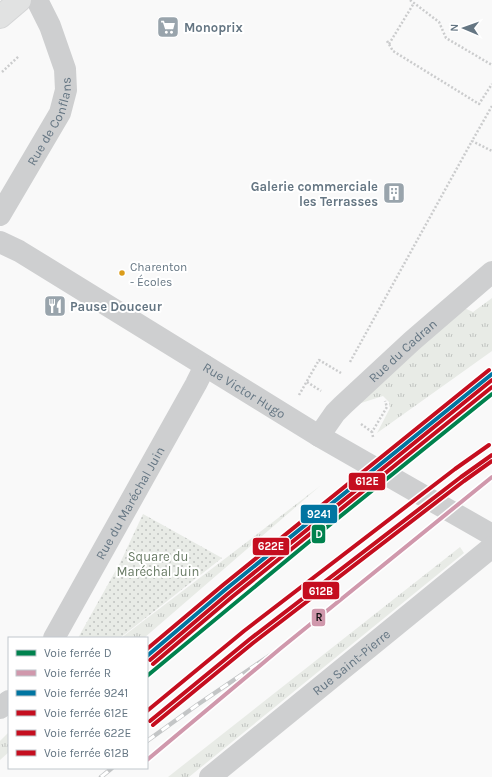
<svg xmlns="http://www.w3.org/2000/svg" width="492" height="777" viewBox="0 0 492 777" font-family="Karla,sans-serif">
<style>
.grass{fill:url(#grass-tufts)}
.park{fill:url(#park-dots)}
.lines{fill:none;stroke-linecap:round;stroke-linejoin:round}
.major-casing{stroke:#d5d6d7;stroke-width:24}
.path{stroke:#cbcccd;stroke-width:2.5;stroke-dasharray:2 2;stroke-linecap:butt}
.minor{stroke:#cecfd0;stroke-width:22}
.major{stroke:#e1e2e2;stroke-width:22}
.rail-casing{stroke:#c3c5c6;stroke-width:4.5}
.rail{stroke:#fff;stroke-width:3;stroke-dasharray:9;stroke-linecap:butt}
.rail-1-casing{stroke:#fff;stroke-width:7}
.rail-2-casing{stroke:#fff;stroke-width:7}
.rail-3-casing{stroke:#fff;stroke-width:7}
.rail-4-casing{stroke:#fff;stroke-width:7}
.rail-5-casing{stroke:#fff;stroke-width:7}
.rail-6-casing{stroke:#fff;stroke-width:7}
.rail-1{stroke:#00824e;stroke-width:4}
.rail-2{stroke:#d098ac;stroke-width:4}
.rail-3{stroke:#0075a1;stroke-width:4}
.rail-4{stroke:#c50e1f;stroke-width:4}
.rail-5{stroke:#c50e1f;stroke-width:4}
.rail-6{stroke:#c50e1f;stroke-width:4}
.bus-dot{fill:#da9c1a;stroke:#fff;stroke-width:1.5}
.labels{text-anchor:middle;stroke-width:4;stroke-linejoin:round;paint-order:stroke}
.bus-label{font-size:12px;fill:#657683;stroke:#fff;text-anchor:start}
.poi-label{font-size:13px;font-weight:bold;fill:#657683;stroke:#fff;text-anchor:start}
.street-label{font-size:13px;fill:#657683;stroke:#fff}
.park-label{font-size:13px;fill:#687a64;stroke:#fff}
.line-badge{stroke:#fff;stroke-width:1.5}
.badge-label{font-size:11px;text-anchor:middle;font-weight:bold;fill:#fff}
.pale-badge-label{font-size:11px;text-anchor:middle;font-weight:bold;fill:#111}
</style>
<defs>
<pattern id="grass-tufts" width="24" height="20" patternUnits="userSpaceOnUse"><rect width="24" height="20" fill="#e8ebe6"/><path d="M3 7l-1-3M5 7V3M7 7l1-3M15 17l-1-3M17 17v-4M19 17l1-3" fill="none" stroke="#c0c3c0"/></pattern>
<pattern id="park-dots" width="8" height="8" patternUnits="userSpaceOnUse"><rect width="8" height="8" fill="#e8ebe6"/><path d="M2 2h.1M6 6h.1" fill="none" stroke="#c0c3c0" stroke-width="1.8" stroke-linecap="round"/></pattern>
</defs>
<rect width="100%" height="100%" fill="#f9f9f9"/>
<g class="grass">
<polygon points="492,298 492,351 377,433 390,408 389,402 383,396 358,404 462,307 473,312"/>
<polygon points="320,486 144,638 121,638"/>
<polygon points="460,547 464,553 189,777 168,777"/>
<polygon points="9,732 9,752 0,760 0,741"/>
</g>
<polygon class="park" points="143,514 222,558 120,638 78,638 121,561"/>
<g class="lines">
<g class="major-casing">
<polyline id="major" points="0,17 20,0"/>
</g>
<g class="path">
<polyline points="410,0 439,22 446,38 492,65"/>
<polyline points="387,41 393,51 479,104 492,84"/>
<polyline points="389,44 414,3"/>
<polyline points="2,72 19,56"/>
<polyline points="492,106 472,141 492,151"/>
<polyline points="350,362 472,141"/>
<polyline points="307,382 321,391"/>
<polyline points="299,395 319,360 341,373"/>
<polyline points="361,424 372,432"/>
<polyline points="373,437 372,432 387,407 385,401"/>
</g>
<g class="minor">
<path id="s1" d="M0,215L60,113L66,90L65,69L50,26L37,0"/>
<path id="s2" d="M0,242L19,251L319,436L492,535"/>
<path id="s3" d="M319,436L335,413L343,405L412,341L492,272"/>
<path id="s4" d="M54,638L196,384L205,366"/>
<polyline points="0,708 9,701"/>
<path id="s5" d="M210,777L492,547"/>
</g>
<use href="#major" class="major"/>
<g class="rail-casing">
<g id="rail">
<polyline points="147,741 197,705 281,648"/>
<polyline points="101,777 112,768"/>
</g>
</g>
<use href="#rail" class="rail"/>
<g class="rail-1-casing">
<polyline id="rail-1" points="147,676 327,527 492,394"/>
</g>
<g class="rail-2-casing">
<polyline id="rail-2" points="147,760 281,648 492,477"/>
</g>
<g class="rail-3-casing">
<polyline id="rail-3" points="147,656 226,589 492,374"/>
</g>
<g class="rail-4-casing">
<g id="rail-4">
<polyline points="150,660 229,593 492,380"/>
<polyline points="150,721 250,639 461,477 492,455"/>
</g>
</g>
<g class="rail-5-casing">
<g id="rail-5">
<polyline points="147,649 223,585 489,370"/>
<polyline points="147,711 244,631 455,469 489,445"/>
</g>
</g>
<g class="rail-6-casing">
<g id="rail-6">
<polyline points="153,664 232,597 492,387"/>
<polyline points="153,725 253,643 464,481 492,461"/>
</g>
</g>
<use href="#rail-1" class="rail-1"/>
<use href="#rail-2" class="rail-2"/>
<use href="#rail-3" class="rail-3"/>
<use href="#rail-4" class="rail-4"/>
<use href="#rail-5" class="rail-5"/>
<use href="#rail-6" class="rail-6"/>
</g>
<defs>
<g id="supermarket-square" transform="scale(1.15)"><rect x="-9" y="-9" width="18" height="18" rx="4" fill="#99a4ac" stroke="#fff"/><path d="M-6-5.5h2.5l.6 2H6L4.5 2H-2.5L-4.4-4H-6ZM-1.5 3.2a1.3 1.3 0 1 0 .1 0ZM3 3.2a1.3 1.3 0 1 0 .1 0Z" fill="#fff"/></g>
<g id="building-square" transform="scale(1.15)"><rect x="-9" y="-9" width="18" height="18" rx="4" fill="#99a4ac" stroke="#fff"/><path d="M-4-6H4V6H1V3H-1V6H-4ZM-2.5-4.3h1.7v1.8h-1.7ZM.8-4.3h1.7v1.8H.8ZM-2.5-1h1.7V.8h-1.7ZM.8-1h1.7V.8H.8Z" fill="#fff"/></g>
<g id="restaurant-square" transform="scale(1.15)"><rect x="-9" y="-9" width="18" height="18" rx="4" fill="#99a4ac" stroke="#fff"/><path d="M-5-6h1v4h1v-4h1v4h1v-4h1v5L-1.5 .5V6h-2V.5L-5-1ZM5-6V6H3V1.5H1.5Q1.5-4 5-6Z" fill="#fff"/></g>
</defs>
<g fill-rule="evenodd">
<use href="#supermarket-square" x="168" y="27"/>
<use href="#building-square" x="394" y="193"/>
<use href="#restaurant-square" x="55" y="306"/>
</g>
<circle class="bus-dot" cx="122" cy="273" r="3.5"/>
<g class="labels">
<g class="bus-label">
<text x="130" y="271">Charenton<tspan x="130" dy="15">- Écoles</tspan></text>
</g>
<g class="poi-label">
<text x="184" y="32">Monoprix</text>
<text x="378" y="191" text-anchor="end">Galerie commerciale<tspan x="378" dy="15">les Terrasses</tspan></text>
<text x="70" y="311">Pause Douceur</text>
</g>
<g class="street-label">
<text dy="5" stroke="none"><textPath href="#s1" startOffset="107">Rue de Conflans</textPath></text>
<text dy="5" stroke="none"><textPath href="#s3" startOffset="120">Rue du Cadran</textPath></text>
<text dy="5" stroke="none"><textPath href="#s2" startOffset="286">Rue Victor Hugo</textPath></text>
<text dy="5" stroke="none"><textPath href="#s4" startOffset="155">Rue du Maréchal Juin</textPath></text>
<text dy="5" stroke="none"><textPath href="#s5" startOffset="182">Rue Saint-Pierre</textPath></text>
</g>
<g class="park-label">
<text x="158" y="561">Square du<tspan x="158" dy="15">Maréchal Juin</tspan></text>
</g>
</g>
<g class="line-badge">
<rect x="348" y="472" width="38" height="19" rx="4" fill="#c50e1f"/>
<rect x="300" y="504" width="38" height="20" rx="4" fill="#0075a1"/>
<rect x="311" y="524" width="15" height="20" rx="4" fill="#00824e"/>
<rect x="252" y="537" width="38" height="19" rx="4" fill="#c50e1f"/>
<rect x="302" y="581" width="38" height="19" rx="4" fill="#c50e1f"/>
<rect x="311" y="608" width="15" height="19" rx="4" fill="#d098ac"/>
</g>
<g class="badge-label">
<text x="367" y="485">612E</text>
<text x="319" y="518">9241</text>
<text x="319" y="538">D</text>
<text x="271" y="550">622E</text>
<text x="321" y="595">612B</text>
</g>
<g class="pale-badge-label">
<text x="319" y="621">R</text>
</g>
<rect x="8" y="637" width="140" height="132" fill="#ffffff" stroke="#c1c8cd"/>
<rect x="16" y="650" width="20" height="6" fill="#00824e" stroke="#c1c8cd"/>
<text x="44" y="657" font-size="12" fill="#657683">Voie ferrée D</text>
<rect x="16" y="670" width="20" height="6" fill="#d098ac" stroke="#c1c8cd"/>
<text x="44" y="677" font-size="12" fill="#657683">Voie ferrée R</text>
<rect x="16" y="690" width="20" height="6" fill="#0075a1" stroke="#c1c8cd"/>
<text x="44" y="697" font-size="12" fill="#657683">Voie ferrée 9241</text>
<rect x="16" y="710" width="20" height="6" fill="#c50e1f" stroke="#c1c8cd"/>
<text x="44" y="717" font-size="12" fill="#657683">Voie ferrée 612E</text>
<rect x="16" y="730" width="20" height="6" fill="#c50e1f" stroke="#c1c8cd"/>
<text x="44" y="737" font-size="12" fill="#657683">Voie ferrée 622E</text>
<rect x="16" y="750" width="20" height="6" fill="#c50e1f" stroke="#c1c8cd"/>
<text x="44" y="757" font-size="12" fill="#657683">Voie ferrée 612B</text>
<g transform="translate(464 28) rotate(272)" stroke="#ffffff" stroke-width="3" paint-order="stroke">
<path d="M0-3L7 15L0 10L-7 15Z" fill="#657683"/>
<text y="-6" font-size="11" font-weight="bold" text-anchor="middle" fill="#657683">N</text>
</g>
</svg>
